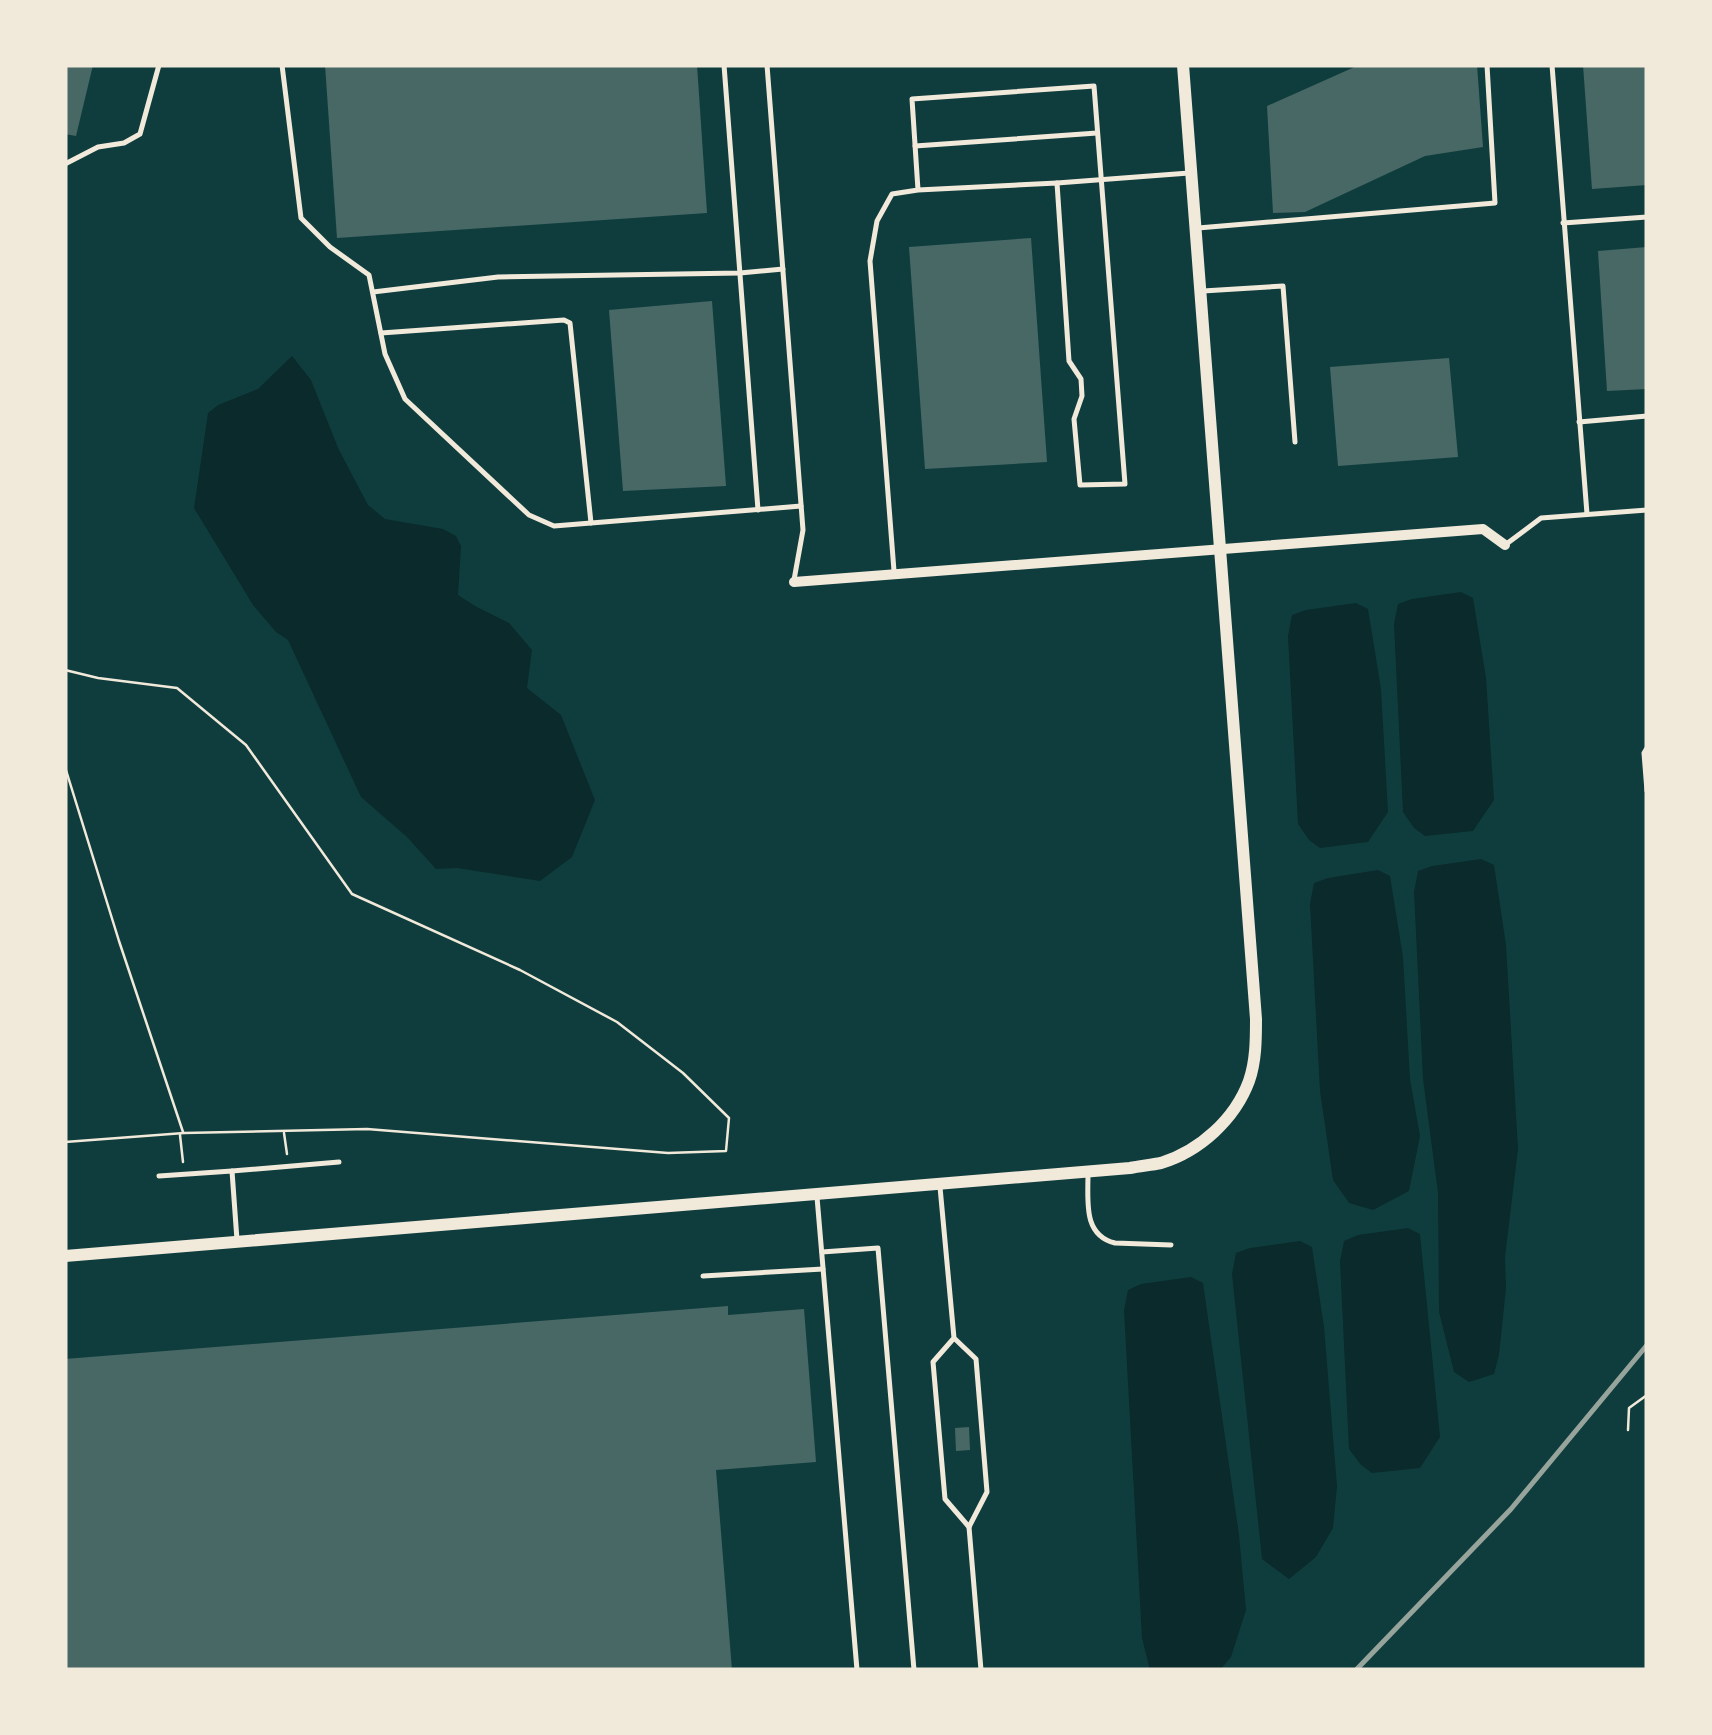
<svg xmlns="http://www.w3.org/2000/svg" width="1712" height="1735" viewBox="0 0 1712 1735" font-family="Montserrat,sans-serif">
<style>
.water{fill:#0a2a2b}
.building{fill:#486865}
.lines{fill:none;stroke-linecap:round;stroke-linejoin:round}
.path{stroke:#f1e9da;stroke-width:2.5}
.service{stroke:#f1e9da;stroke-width:5}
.minor{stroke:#f1e9da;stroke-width:10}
.tertiary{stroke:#f1e9da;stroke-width:12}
.rail{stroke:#97a49c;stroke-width:5}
</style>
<rect width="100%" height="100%" fill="#0f3d3e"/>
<g class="water">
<polygon points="292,356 311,380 339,450 368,505 385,519 443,529 456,536 461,546 458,595 475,606 509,623 532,650 527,688 561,715 595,800 572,857 540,881 457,868 436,869 407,837 361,797 288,640 276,632 253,605 194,508 208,413 218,405 258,389"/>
<polygon points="1461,592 1473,598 1486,678 1494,800 1473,831 1425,836 1414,828 1403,812 1394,624 1398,604 1412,599"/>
<polygon points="1356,603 1368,609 1381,689 1388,812 1368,842 1320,848 1309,840 1298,824 1288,636 1292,615 1306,610"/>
<polygon points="1481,859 1494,865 1506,945 1518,1149 1505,1257 1506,1288 1499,1355 1494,1374 1469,1382 1454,1372 1439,1312 1438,1193 1423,1079 1414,892 1418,871 1432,866"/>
<polygon points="1378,870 1390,876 1403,957 1410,1079 1420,1136 1409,1191 1373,1210 1349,1203 1333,1180 1320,1091 1310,904 1314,883 1328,878"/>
<polygon points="1408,1228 1420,1234 1440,1437 1420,1468 1372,1473 1361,1465 1349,1449 1340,1261 1344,1241 1358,1235"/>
<polygon points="1300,1241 1312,1247 1324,1327 1337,1486 1333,1528 1316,1557 1289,1579 1262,1559 1232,1274 1236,1253 1250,1248"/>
<polygon points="1191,1277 1203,1283 1239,1535 1246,1610 1231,1657 1220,1670 1150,1670 1142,1638 1124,1310 1128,1290 1141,1284"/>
</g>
<g class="building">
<polygon points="65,65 93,65 76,136 65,134"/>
<polygon points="325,65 697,65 707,213 337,238"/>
<polygon points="1359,65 1477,65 1483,147 1425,156 1305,212 1273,213 1267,106"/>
<polygon points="1583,65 1647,65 1647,185 1592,189"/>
<polygon points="1031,238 1047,462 925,469 909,247"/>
<polygon points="1647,247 1647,389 1607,391 1598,251"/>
<polygon points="712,301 726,486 623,491 609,310"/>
<polygon points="1449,358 1458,457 1338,466 1330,367"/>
<polygon points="728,1306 728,1315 804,1309 816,1462 716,1470 732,1670 65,1670 65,1359"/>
<polygon points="969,1427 970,1450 956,1451 955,1428"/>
</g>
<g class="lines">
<g class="path">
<polyline points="65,670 98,678 177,688 246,745 352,894 520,970 617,1022 683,1073 729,1118 726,1151 668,1153 367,1129 184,1133 65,1142"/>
<polyline points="65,767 119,941 183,1132"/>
<polyline points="284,1133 287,1154"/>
<polyline points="180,1135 183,1162"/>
<polyline points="1628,1430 1629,1408 1647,1395"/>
</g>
<g class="service">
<polyline points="282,65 301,218 330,247 369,275 385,354 405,399 529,515 554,526 801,506"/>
<polyline points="724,65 758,510"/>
<polyline points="767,65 803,530 794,580"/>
<polyline points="1552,65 1587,514"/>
<polyline points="915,146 1097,133"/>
<polyline points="65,164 98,147 124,143 140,134 159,65"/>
<polyline points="1057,183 1189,173"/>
<polyline points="1563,223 1647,217"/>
<polyline points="1198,228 1495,203 1487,65"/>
<polyline points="1203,291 1283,286 1295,442"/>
<polyline points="373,292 498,277 740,273 783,269"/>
<polyline points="381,333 564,320 570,323 591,523"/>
<polyline points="1579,422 1647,416"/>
<polyline points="1505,545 1541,518 1647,510"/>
<polyline points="894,571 870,261 877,221 892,194 918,190 912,99 1094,86 1125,484 1080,485 1074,419 1082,396 1081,379 1069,361 1057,183 918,190"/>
<polyline points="1647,748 1644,753 1647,791"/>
<polyline points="232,1171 339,1162"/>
<path d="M1088,1174C1088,1202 1083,1235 1115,1243L1171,1245"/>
<polyline points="159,1176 232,1171 237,1240"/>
<polyline points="940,1187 954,1338 933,1362 945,1499 969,1527 987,1492 976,1359 954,1338"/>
<polyline points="817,1197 857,1670"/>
<polyline points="822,1252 878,1248 914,1670"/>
<polyline points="703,1276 823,1269"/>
<polyline points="969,1527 981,1670"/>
</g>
<polyline class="minor" points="794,582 1483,529 1505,545"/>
<path class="tertiary" d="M65,1256L1130,1168C1140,1166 1151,1165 1161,1163C1200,1151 1235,1119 1249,1081C1256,1061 1256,1039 1256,1019L1183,65"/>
<polyline class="rail" points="1356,1670 1511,1509 1647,1345"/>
</g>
<rect width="1712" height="1735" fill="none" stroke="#f1e9da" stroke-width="135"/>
</svg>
